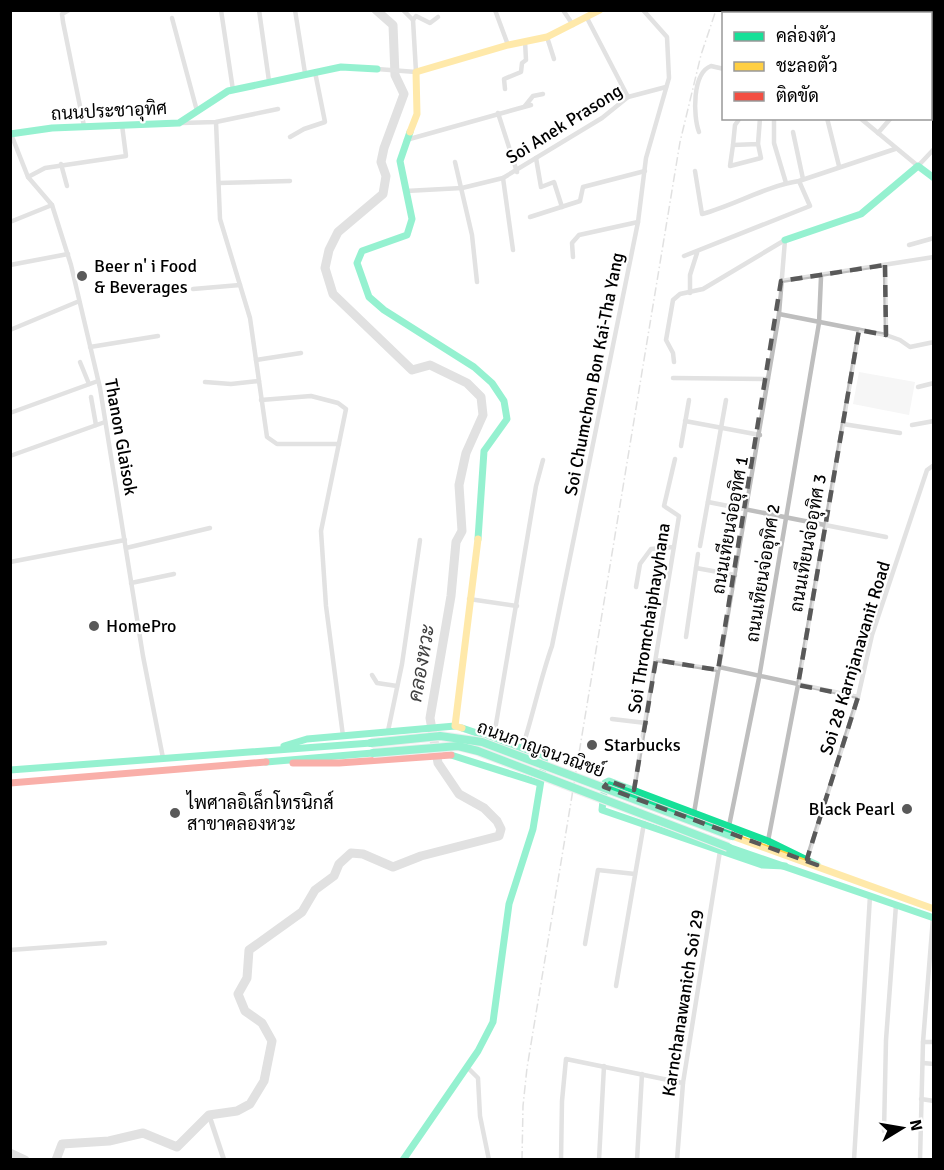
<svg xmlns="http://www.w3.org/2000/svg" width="944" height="1170" viewBox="0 0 944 1170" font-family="Signika,Sarabun,sans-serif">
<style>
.green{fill:#eaeaea}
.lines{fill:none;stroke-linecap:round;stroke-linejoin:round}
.canal{stroke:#bcbcbc;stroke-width:5}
.river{stroke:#bcbcbc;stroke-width:9}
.street{stroke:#bebebe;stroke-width:4.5}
.fast{stroke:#16e098;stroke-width:7}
.slow{stroke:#ffcf43;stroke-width:7}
.jam{stroke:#f24e42;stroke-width:7}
.rail{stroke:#bdbdbd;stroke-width:1.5;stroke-dasharray:9 3 1.5 3;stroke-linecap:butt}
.fast-bridge-casing{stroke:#dbdbdb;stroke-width:10;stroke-linecap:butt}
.fast-bridge{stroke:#16e098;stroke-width:8}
.marked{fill:none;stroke:#595959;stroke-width:4.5;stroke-dasharray:12 8;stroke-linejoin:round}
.poi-dot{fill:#595959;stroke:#fff;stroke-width:2}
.labels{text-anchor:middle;stroke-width:4.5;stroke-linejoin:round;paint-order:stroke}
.street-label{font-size:18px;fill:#000;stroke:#fff}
.poi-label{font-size:18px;fill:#000;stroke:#fff;text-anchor:start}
.water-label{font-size:20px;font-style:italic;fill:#414141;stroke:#fff}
</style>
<rect width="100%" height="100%" fill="#fff"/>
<polygon class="green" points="859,372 915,382 909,415 853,404"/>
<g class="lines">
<polyline class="canal" points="209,1115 224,1160"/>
<g class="river">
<polyline points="10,1153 25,1160"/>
<polyline points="56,1160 62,1144 109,1141 143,1133 177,1147 209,1115 237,1111 250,1104 264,1081 272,1041 262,1023 245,1011 238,994 247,978 249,950 302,912 315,890 334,876 339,864 351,853 363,854 393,867 421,856 499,836 501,829 497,821 484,808 459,794 438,763 430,718 451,596 456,542 462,531 459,485 466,453 483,415 481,397 467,383 430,365 412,370 333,294 325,268 329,250 338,232 383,194 386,176 381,162 384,148 404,94 395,75 393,25 376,10"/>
</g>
<g class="street">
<polyline points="69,10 62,14 63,22 84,126"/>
<polyline points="221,10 233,90"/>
<polyline points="259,10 269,81"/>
<polyline points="295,10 305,73"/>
<polyline points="495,10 508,45"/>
<polyline points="563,10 573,25"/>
<polyline points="866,10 867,14"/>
<polyline points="892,14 893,14"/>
<polyline points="172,18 197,111"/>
<polyline points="587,18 628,97"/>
<polyline points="413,20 416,16 430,23 438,17"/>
<polyline points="547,37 554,59"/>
<polyline points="930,49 934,52"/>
<polyline points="377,69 416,72 413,20 403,10"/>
<polyline points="505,89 504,79 521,72 522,63 526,60 525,41"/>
<polyline points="930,97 934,100"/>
<polyline points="525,106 533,96 543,94"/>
<polyline points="498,113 517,172"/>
<polyline points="774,118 774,143 786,183"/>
<polyline points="827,118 839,166"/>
<polyline points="860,118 918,166 934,149"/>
<polyline points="216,122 220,219 250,318 267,437 277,444 339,444"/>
<polyline points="181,123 216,122 278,109"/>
<path d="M699,132C693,116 692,73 711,66L724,69"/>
<polyline points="793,132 803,179"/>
<polyline points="878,133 891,118"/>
<polyline points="11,134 28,177 52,205 71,265 100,388 143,656 163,758"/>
<polyline points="290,137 304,129 325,122 315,72"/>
<polyline points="406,140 531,105"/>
<polyline points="758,144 733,145 730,166 761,158 758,144 760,118"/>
<polyline points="733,145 735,125 740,118"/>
<polyline points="536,158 541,187 554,182 562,207"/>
<polyline points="455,162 472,235 477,282"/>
<polyline points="61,164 67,186"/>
<path d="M695,171L702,214C735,205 766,186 799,181L895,149"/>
<polyline points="28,177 45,168 126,156 122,125"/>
<polyline points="503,178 513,250"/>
<polyline points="219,183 290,181"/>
<polyline points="406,191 462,188 503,178 602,118 628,97 666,87"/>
<polyline points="530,217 580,201 583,187 645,171"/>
<polyline points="10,222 52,205"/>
<polyline points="909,245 934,238"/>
<polyline points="684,256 810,206 799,181"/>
<polyline points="573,257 572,243 579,235 638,222"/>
<polyline points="10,265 68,254"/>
<polyline points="885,265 886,335"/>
<polyline points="781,281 934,257"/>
<polyline points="193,289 240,285"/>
<polyline points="690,293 690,275 697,253"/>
<polyline points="779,314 886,335 900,340 910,347 934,342"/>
<polyline points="10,330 77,302"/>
<polyline points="90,347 158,336"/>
<polyline points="256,360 301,353"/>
<polyline points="80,362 89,384"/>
<polyline points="674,362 673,353 666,340 673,300 680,294 703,289 785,240"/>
<polyline points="673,378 768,379"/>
<polyline points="205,382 231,384 259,381"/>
<polyline points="918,387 934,383"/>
<polyline points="91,397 96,425"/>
<polyline points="261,400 311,396 338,403 346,409 321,531 326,606 343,736"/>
<polyline points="10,413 98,381"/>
<polyline points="685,421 760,435"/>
<polyline points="843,424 900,433"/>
<polyline points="912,425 934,421"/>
<polyline points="681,446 689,400"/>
<polyline points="10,456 105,422"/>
<polyline points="708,502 886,537"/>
<polyline points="700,546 726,400"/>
<polyline points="126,548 210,528"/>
<polyline points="10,562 125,540"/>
<polyline points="696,568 735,575"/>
<polyline points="131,583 174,574"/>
<polyline points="636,587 640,564 651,549 674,547"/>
<polyline points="469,599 517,606"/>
<polyline points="686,637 698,554"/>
<polyline points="656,660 718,670"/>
<polyline points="719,667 858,697"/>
<polyline points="372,675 377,683 397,686"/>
<polyline points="612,719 646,723"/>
<polyline points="388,731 402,664 420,540"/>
<polyline points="494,736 536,486 543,460"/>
<path d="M522,749C533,715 540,680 552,646L638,222L646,158L669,78L667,37L643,10"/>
<polyline points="634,790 679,516 664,506 675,459"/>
<polyline points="694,813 779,314 785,240"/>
<polyline points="729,826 759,678 819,323 821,277"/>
<polyline points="768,841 798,685 859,330"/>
<polyline points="807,859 858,697 872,635 927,470 934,465"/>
<polyline points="585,944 598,870 635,874"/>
<polyline points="10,950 105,943"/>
<polyline points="616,986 644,823"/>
<polyline points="923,1042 934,1042"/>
<polyline points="923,1063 934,1064"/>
<polyline points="467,1067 478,1078 480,1116 489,1160"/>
<polyline points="921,1099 934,1101"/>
<polyline points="884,1131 886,1040 896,905"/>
<polyline points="561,1160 562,1101 566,1059 683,1083"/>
<polyline points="599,1160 604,1066"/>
<polyline points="637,1160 642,1074"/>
<polyline points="677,1160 683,1083 720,851"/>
<polyline points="854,1160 870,896"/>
<polyline points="920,1160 923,1042 933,918"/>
</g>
<g class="fast">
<polyline points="410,132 400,161 412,219 407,235 362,251 357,263 369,297 384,310 474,367 492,383 504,401 507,419 484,451 478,539"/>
<polyline points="10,134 52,128 179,123 228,91 341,67 377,69"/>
<polyline points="785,240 861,214 918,166 934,178"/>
<polyline points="284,746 307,739 455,726"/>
<polyline points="451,755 539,783"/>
<polyline points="266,762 373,753"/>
<polyline points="10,770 371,743"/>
<polyline points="728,847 934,918"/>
<polyline points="785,866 762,865 602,810 605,783 609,781 768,841 817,865"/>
<polyline points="403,1160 478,1051 493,1022 509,904 533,829 545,756 462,728"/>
</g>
<g class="slow">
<polyline points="410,132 417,114 416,72 508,45 547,37 600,10"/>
<polyline points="462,728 455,726 478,539"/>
<polyline points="732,836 934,909"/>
</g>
<g class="jam">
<polyline points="293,763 339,763 451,755"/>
<polyline points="10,783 266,762"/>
</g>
<polyline class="rail" points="522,1160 523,1106 527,1068 680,142 701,55 716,10"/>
<g class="fast-bridge-casing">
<g id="fast-bridge">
<polyline points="371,743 440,736 482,742 732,836"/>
<polyline points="373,753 458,746 478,751 728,847"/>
</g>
</g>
<use href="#fast-bridge" class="fast-bridge"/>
</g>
<path d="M0 0H944V1170H0ZM885,265L886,335L859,330L798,685L858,697L807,859L817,865L604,787L609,781L634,790L656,660L718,670L781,281Z" fill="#fff" fill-opacity=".55" fill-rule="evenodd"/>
<path class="marked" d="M885,265L886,335L859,330L798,685L858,697L807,859L817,865L604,787L609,781L634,790L656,660L718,670L781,281Z"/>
<g class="poi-dot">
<circle cx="82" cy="276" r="6"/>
<circle cx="94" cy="626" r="6"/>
<circle cx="592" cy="745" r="6"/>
<circle cx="907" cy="809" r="6"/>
<circle cx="175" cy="813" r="6"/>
</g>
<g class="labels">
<g class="street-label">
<text transform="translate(109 111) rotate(-3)" y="6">ถนนประชาอุทิศ</text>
<text transform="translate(564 124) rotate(-32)" y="6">Soi Anek Prasong</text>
<text transform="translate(594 374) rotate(-79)" y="6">Soi Chumchon Bon Kai-Tha Yang</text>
<text transform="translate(121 437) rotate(80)" y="6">Thanon Glaisok</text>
<text transform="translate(730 525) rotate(-80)" y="6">ถนนเทียนจ่ออุทิศ 1</text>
<text transform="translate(808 543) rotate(-80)" y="6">ถนนเทียนจ่ออุทิศ 3</text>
<text transform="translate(763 573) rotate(-81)" y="6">ถนนเทียนจ่ออุทิศ 2</text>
<text transform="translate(649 618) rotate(-81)" y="6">Soi Thromchaiphayyhana</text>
<text transform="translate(855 658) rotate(-73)" y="6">Soi 28 Karnjanavanit Road</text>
<text transform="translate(541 749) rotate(20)" y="6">ถนนกาญจนวณิชย์</text>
<text transform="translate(683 1003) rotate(-81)" y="6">Karnchanawanich Soi 29</text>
</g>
<g class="poi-label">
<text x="94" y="272">Beer n' i Food<tspan x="94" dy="21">&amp; Beverages</tspan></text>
<text x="106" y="632">HomePro</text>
<text x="604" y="751">Starbucks</text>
<text x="187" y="809">ไพศาลอิเล็กโทรนิกส์<tspan x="187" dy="21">สาขาคลองหวะ</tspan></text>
<text x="895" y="815" text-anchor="end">Black Pearl</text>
</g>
<g class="water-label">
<text transform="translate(421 663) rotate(-80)" y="7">คลองหวะ</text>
</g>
</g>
<rect width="944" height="1170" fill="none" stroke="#000000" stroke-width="24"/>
<rect x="722" y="12" width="210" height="108" fill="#ffffff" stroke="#999999" stroke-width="1.5"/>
<rect x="734" y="32" width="30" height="9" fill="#16e098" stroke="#999999" stroke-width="1.5"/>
<text x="776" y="42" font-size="18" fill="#000000">คล่องตัว</text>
<rect x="734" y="62" width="30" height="9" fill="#ffcf43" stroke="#999999" stroke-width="1.5"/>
<text x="776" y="72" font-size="18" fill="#000000">ชะลอตัว</text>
<rect x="734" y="92" width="30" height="9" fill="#f24e42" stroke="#999999" stroke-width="1.5"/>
<text x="776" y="102" font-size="18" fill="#000000">ติดขัด</text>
<g transform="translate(902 1128) rotate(79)" stroke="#ffffff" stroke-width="4.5" paint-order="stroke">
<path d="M0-4.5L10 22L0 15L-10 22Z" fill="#000000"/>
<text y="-9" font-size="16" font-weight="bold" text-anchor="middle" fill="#000000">N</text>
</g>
</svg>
